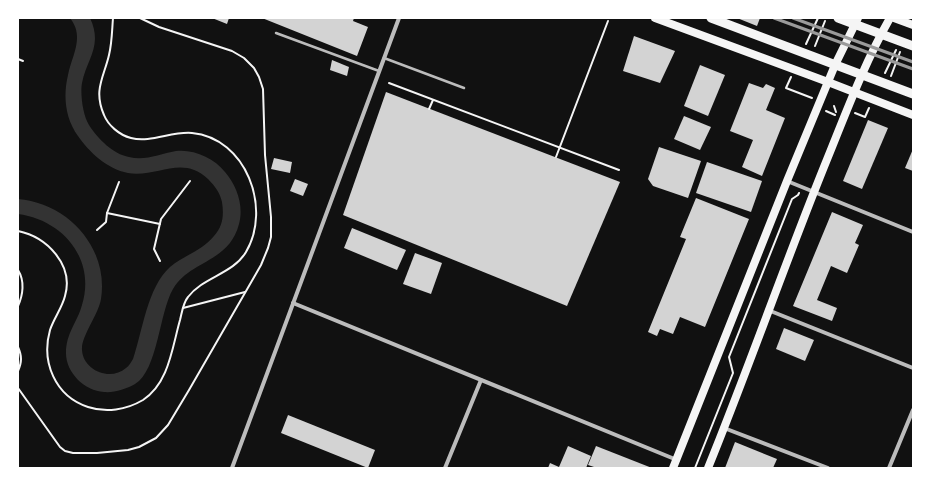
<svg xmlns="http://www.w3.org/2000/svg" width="931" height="486" viewBox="0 0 931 486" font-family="'Fira Sans',sans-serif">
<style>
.water{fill:#333}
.building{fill:#d3d3d3}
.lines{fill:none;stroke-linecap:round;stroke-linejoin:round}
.path{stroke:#f5f5f5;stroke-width:2}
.service{stroke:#bcbcbc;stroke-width:2.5}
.minor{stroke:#bcbcbc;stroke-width:4}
.secondary{stroke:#f5f5f5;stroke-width:8}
.primary{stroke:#f5f5f5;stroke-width:9}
.rail{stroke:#9a9a9a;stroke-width:3}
</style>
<rect width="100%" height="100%" fill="#111"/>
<path class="water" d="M70,18H90C103,46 87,58 82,83C80,94 83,116 89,125C98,139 113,154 129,157C145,161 160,154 176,151C194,149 214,158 225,172C237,186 244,206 239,224C229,263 190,260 173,289C159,313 158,370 135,384C126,389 114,393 104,392C85,391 66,373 66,353C66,333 77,323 82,305C96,259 63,220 18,214V199C68,203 109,248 101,299C98,316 81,336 82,350C83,370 110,382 126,368C129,366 131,362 133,359C143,330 147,288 170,267C184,255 202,251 214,236C223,226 224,215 222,202C220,193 215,186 208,179C182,154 157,178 128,173C107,169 89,152 78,136C65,118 63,96 68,75C72,55 85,37 70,18Z"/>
<g class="building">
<polygon points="212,18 229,18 227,24"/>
<polygon points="262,18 354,18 353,21 368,27 357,56"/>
<polygon points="737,18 760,18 757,26"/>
<polygon points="634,36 675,51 660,83 623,71"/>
<polygon points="332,60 349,67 347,76 330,70"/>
<polygon points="700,65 725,75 708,116 684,106"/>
<polygon points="749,83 763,88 766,84 775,88 766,110 785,118 762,176 742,167 753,140 730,131"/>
<polygon points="386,92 620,182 567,306 343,215"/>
<polygon points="684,116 711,127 700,150 674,139"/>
<polygon points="868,120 888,128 862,189 843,181"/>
<polygon points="659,147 701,161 688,198 653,186 648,179"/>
<polygon points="913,149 913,171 905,168"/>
<polygon points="274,158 292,162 290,173 271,169"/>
<polygon points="707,162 762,181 751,212 696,193"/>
<polygon points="295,179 308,184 303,196 290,191"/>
<polygon points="696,198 749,219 705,327 680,317 673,334 660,329 657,336 648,332 686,239 680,237"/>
<polygon points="832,212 863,225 855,243 859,245 847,273 831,266 817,300 837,308 832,321 793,306"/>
<polygon points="352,228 406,250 397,270 344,248"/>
<polygon points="415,253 442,263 431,294 403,284"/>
<polygon points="784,328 814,340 805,361 776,349"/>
<polygon points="288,415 375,450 368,468 281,433"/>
<polygon points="735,442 777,459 773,468 725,468"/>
<polygon points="568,446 591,456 586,468 548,468 550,463 559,467"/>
<polygon points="596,446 652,468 597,468 588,465"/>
</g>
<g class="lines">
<g class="path">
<polyline points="806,44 818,18"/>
<polyline points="815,46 825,21"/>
<polyline points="18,59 23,61"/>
<polyline points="885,73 896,50"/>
<polyline points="891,76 900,52"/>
<polyline points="791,77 786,88 812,98"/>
<polyline points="389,83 619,170"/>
<polyline points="834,106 836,112"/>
<polyline points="429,109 433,100"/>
<polyline points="826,111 835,115"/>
<polyline points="855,113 865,117 869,108"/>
<polyline points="556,157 608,21"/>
<polyline points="107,213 160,224"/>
<polyline points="97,230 106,222 107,213 119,182"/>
<path d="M18,231C47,237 74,265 65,296C62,308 54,318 50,330C41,362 55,396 88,407C106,413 126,410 143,400C169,383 172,348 180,320C182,312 183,303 188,297C203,277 233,274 246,252C272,208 246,138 192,133C172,131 151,143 131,138C119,135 108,125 104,115C93,90 104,77 109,55C112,43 112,30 113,18"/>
<polyline points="160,261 154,249 161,219 190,181"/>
<path d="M18,270C25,281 23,295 18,306"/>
<polyline points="183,308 245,292"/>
<path d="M18,347C22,356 22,362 18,371"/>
<polyline points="18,388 60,447 65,451 73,453 97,453 128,450 139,447 156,438 168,425 189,390 261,265 268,248 271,237 271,217 265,155 263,89 259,77 254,68 244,58 232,51 159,27 140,18"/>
<polyline points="695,468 733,373 729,357 792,199 798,195 799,193"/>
</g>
<g class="service">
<polyline points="276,33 379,71"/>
<polyline points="384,58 464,88"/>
</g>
<g class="minor">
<polyline points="787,181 913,232"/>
<polyline points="293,303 677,460"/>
<polyline points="768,310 913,368"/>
<polyline points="724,428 828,468"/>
<polyline points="232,468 399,18"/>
<polyline points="445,468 481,380"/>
<polyline points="889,468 913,410"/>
</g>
<g class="secondary">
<polyline points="655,18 828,82 913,115"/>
<polyline points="894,18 913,25"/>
<polyline points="673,468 787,181 835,65 858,18"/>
<path d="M708,468C750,365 786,260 828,157C847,110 865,62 890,18"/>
</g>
<g class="primary">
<polyline points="711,18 913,94"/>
<polyline points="838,18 913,46"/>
</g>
<g class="rail">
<polyline points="774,18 913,69"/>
<polyline points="793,18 913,62"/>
</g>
</g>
<rect width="931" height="486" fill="none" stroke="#ffffff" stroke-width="38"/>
</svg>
